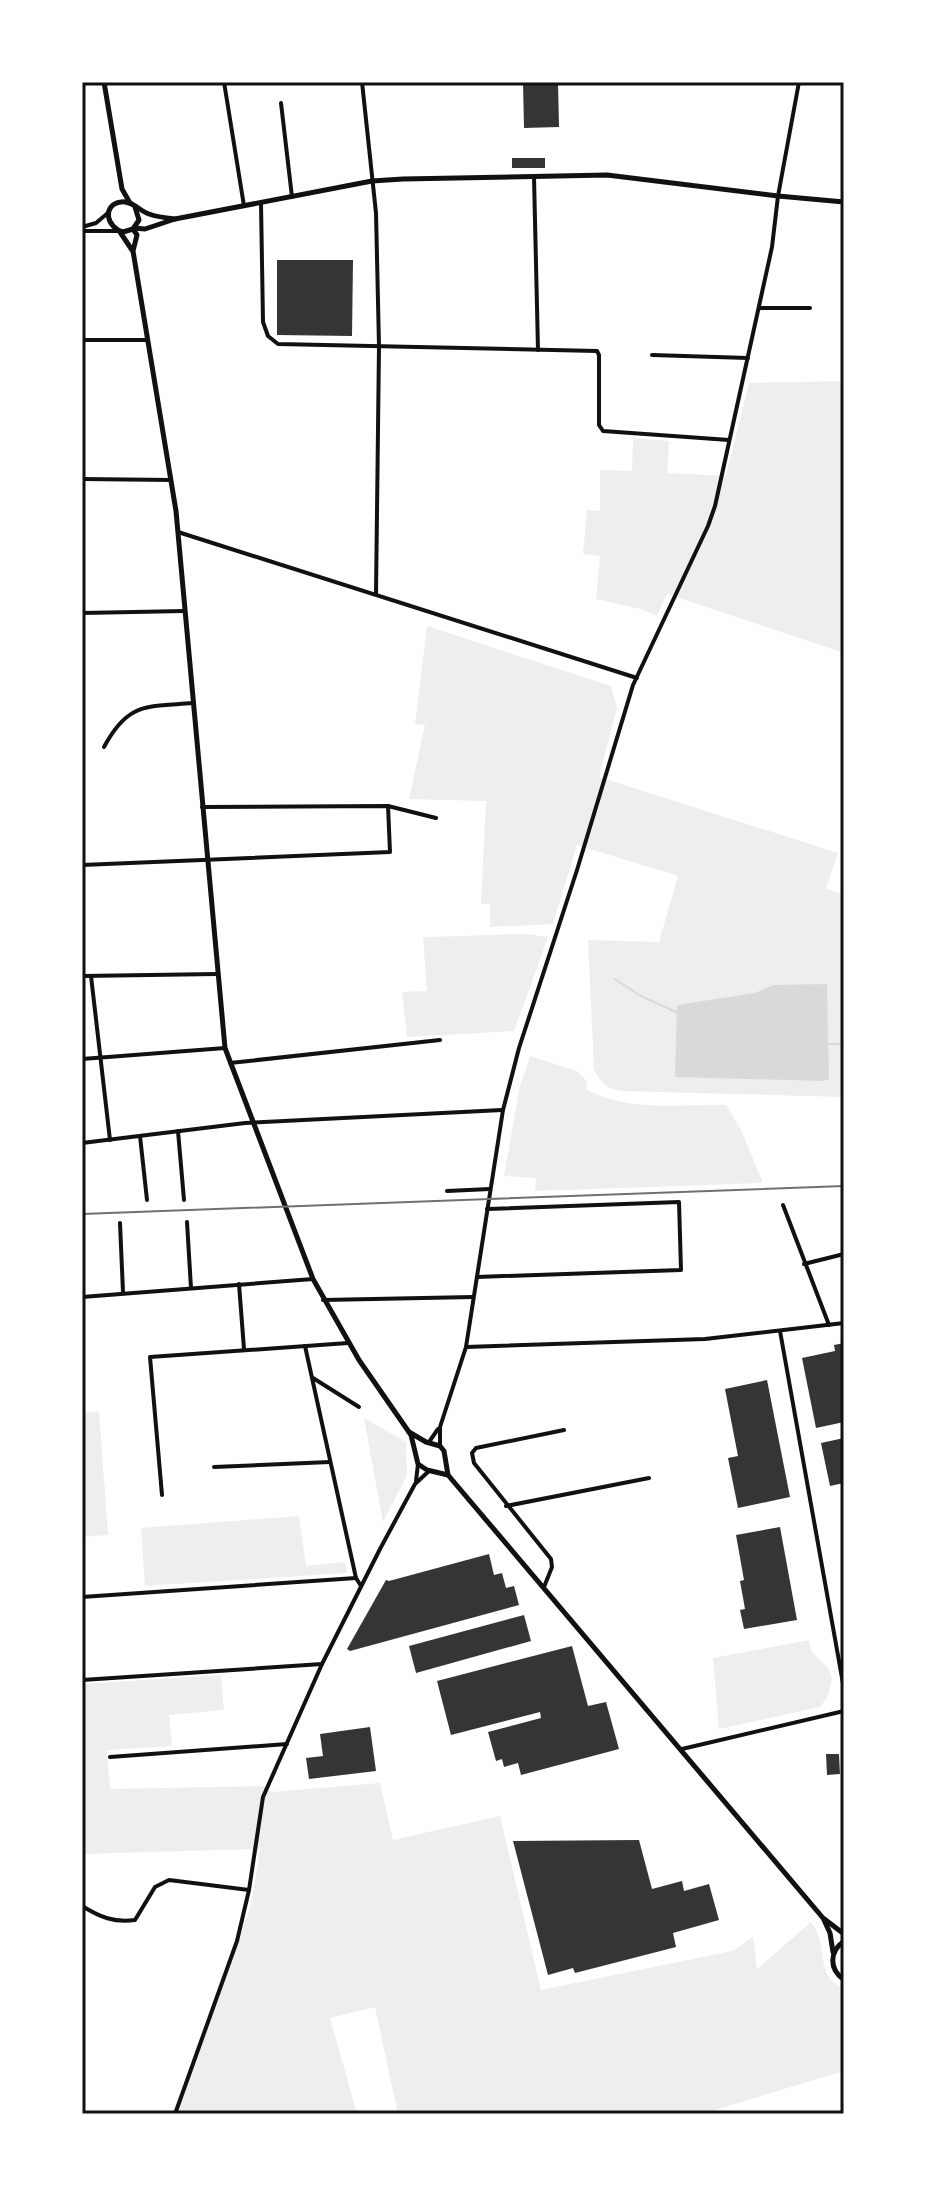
<svg xmlns="http://www.w3.org/2000/svg" width="926" height="2196" viewBox="0 0 926 2196" font-family="'Source Serif 4',serif">
<style>
.green{fill:#eee}
.water{fill:#d9d9d9}
.lines{fill:none;stroke-linecap:round;stroke-linejoin:round}
.stream{stroke:#d9d9d9;stroke-width:2}
.building{fill:#353535}
.minor{stroke:#111;stroke-width:4}
.tertiary{stroke:#111;stroke-width:5}
.rail{stroke:#707070;stroke-width:2}
.neatline{fill:none;stroke:#111;stroke-width:3}
</style>
<rect width="100%" height="100%" fill="#fff"/>
<g class="green">
<polygon points="844,381 844,653 667,594 657,616 641,609 596,599 600,556 583,554 587,510 600,511 600,470 632,471 633,438 669,441 667,473 726,476 749,383"/>
<path d="M427,626L611,686L617,708L599,777L838,853L826,888L844,895V1097L622,1091C607,1089 600,1083 594,1069L588,940L659,942L678,876L577,845L553,924L490,927V904H481L486,801L409,799L425,725L415,724Z"/>
<polygon points="526,934 548,937 514,1031 407,1037 402,992 427,991 423,937"/>
<path d="M530,1056L577,1071L587,1081L586,1089C625,1112 681,1104 726,1105L741,1130L763,1183L535,1191L536,1178L504,1176L520,1086Z"/>
<polygon points="99,1411 108,1535 82,1537 82,1413"/>
<polygon points="364,1418 406,1442 407,1475 383,1522"/>
<polygon points="299,1516 306,1566 345,1562 347,1573 145,1586 141,1528"/>
<polygon points="809,1640 812,1652 828,1668 832,1678 828,1696 820,1707 719,1729 713,1658"/>
<path d="M221,1675L224,1710L169,1715L172,1746L107,1750L110,1789L263,1786L272,1792L380,1783L393,1840L500,1816L541,1990L732,1951L753,1937L757,1969L811,1922C830,1946 813,1975 844,1989V2071L702,2114H398L375,2007L330,2018L357,2114H177L251,1905L260,1849L82,1854V1684Z"/>
</g>
<polygon class="water" points="827,984 829,1079 824,1081 675,1077 677,1005 755,993 773,985"/>
<g class="lines">
<g class="stream">
<polyline points="615,979 639,995 676,1012"/>
<polyline points="828,1044 844,1044"/>
</g>
</g>
<g class="building">
<polygon points="523,82 558,82 559,127 524,128"/>
<rect x="512" y="158" width="33" height="10"/>
<polygon points="277,260 353,260 352,336 277,335"/>
<polygon points="844,1343 844,1422 816,1428 802,1358 835,1351 834,1345"/>
<polygon points="767,1380 790,1497 738,1508 728,1458 738,1456 725,1389"/>
<polygon points="844,1438 844,1483 830,1486 821,1443"/>
<polygon points="780,1527 797,1620 744,1629 740,1610 745,1609 740,1581 744,1580 736,1535"/>
<polygon points="489,1554 494,1575 502,1573 506,1588 514,1586 519,1605 350,1651 347,1649 386,1580 389,1581"/>
<polygon points="524,1615 531,1641 416,1673 409,1646"/>
<polygon points="572,1646 588,1706 606,1702 619,1749 521,1775 518,1763 504,1767 502,1759 496,1761 488,1732 541,1718 540,1712 451,1735 437,1681"/>
<polygon points="370,1727 376,1771 309,1779 306,1758 323,1756 320,1734"/>
<polygon points="826,1754 839,1754 840,1774 827,1775"/>
<polygon points="639,1840 652,1889 682,1881 684,1891 709,1884 719,1920 673,1933 676,1947 575,1973 573,1968 548,1975 513,1841"/>
</g>
<g class="lines">
<g class="minor">
<polyline points="224,82 244,206"/>
<polyline points="362,82 376,213 379,346 376,594"/>
<polyline points="281,103 292,197"/>
<polyline points="534,177 538,350"/>
<polyline points="261,203 263,322 268,336 278,344 597,351 599,355 599,425 603,431 729,440"/>
<polyline points="82,227 96,223 109,212"/>
<polyline points="82,231 117,231"/>
<polyline points="760,308 810,308"/>
<polyline points="82,340 147,340"/>
<polyline points="652,355 748,358"/>
<polyline points="82,479 171,480"/>
<polyline points="178,532 637,678"/>
<polyline points="82,613 185,611"/>
<path d="M104,747C128,702 146,707 193,703"/>
<polyline points="202,807 388,806 436,818"/>
<polyline points="82,865 390,852 388,806"/>
<polyline points="82,976 217,974"/>
<polyline points="91,976 110,1140"/>
<polyline points="82,1059 225,1048"/>
<polyline points="230,1063 440,1040"/>
<polyline points="178,1131 184,1200"/>
<polyline points="140,1136 147,1200"/>
<polyline points="82,1143 245,1123 502,1110"/>
<polyline points="447,1191 490,1189"/>
<polyline points="783,1205 829,1325"/>
<polyline points="187,1222 191,1288"/>
<polyline points="120,1223 123,1292"/>
<polyline points="804,1264 844,1254"/>
<polyline points="477,1277 681,1270 679,1202 487,1209"/>
<polyline points="239,1284 244,1349"/>
<polyline points="82,1297 313,1279"/>
<polyline points="323,1300 473,1297"/>
<polyline points="780,1331 844,1689"/>
<polyline points="305,1346 356,1578 361,1586"/>
<polyline points="466,1347 705,1339 844,1323"/>
<polyline points="313,1378 359,1407"/>
<polyline points="429,1442 438,1429"/>
<polyline points="440,1446 440,1427 466,1347 503,1110 519,1048 577,870 633,685 708,526 715,506 772,247 778,196 799,82"/>
<polyline points="214,1467 330,1462"/>
<polyline points="416,1481 418,1464"/>
<polyline points="162,1495 150,1357 348,1343"/>
<polyline points="506,1506 649,1478"/>
<polyline points="544,1587 552,1567 551,1559 474,1463 472,1453 476,1448 564,1430"/>
<polyline points="82,1597 356,1578"/>
<polyline points="82,1680 322,1664"/>
<polyline points="682,1749 844,1711"/>
<polyline points="110,1757 287,1744"/>
<path d="M82,1906C100,1917 114,1923 135,1920L155,1887L169,1880L249,1890"/>
<polyline points="175,2114 237,1941 249,1890 263,1797 322,1664 380,1549 415,1484 429,1471"/>
</g>
<g class="tertiary">
<polyline points="104,82 122,189 130,203"/>
<path d="M135,207L139,220L133,229L123,232C107,228 101,205 121,202C131,200 140,211 149,214C157,217 166,218 175,219"/>
<polyline points="134,228 145,229 175,219 372,181 403,179 607,175 778,196 844,202"/>
<polyline points="133,229 137,235 133,251 176,511 225,1048 313,1279 359,1360 411,1435 418,1464 427,1470 448,1475"/>
<polyline points="120,232 132,250"/>
<polyline points="409,1432 426,1442 440,1446 444,1451 448,1475 823,1918 844,1934"/>
<polyline points="824,1920 830,1933 833,1952"/>
<path d="M844,1941C829,1952 829,1969 844,1980"/>
</g>
<polyline class="rail" points="82,1214 844,1186"/>
</g>
<rect width="926" height="2196" fill="none" stroke="#ffffff" stroke-width="168"/>
<rect x="84" y="84" width="758" height="2028" class="neatline"/>
</svg>
